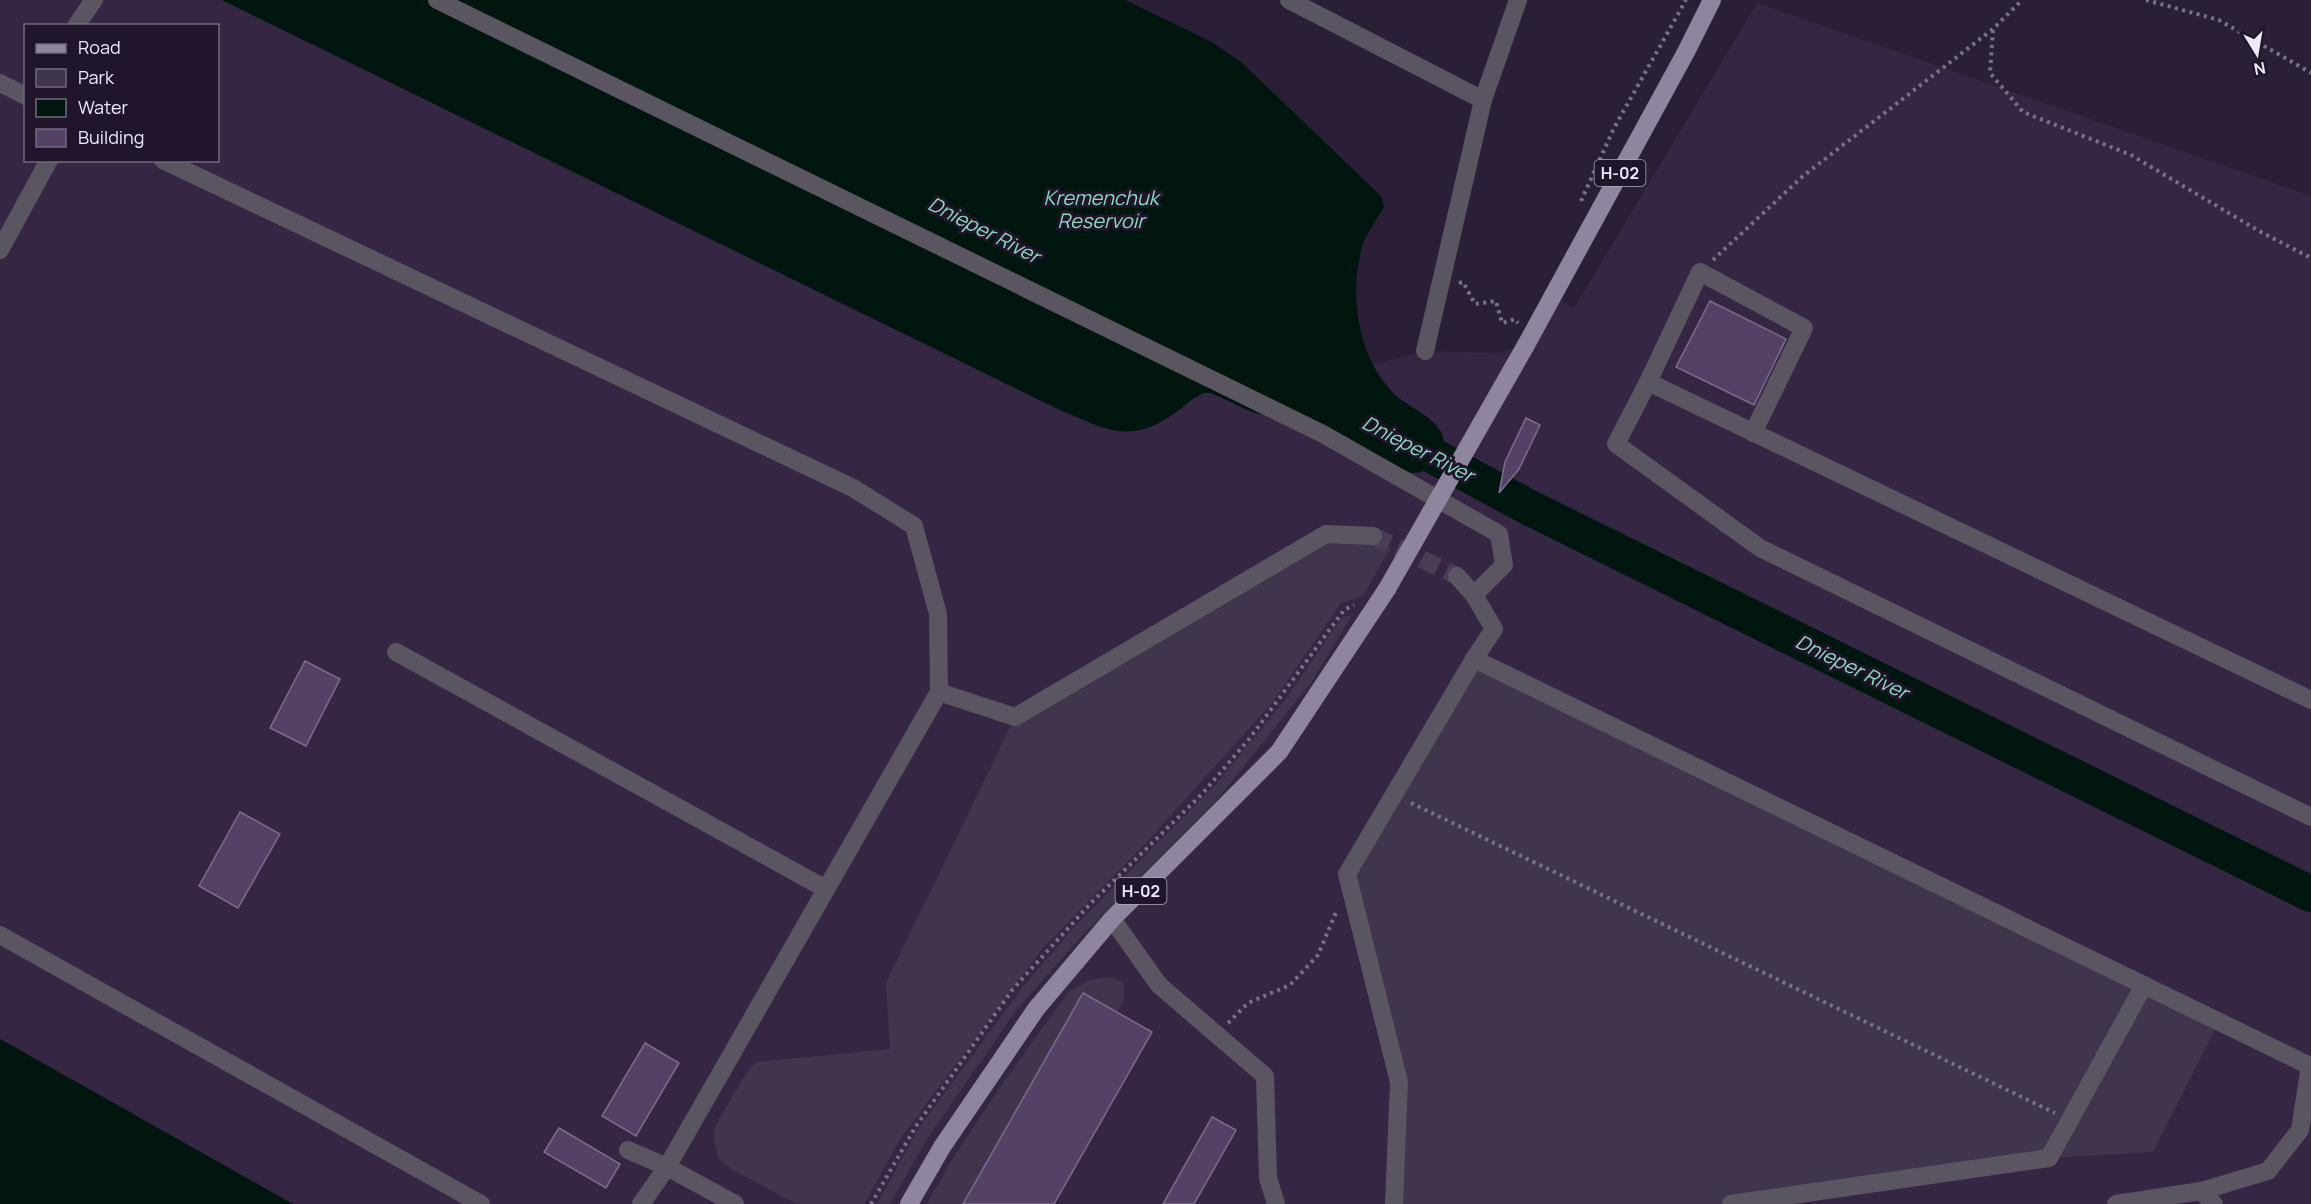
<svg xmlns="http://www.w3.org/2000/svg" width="2311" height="1204" viewBox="0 0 2311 1204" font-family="Manrope,sans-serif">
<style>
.built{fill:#352644;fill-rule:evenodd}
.green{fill:#40354d}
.water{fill:#00160e}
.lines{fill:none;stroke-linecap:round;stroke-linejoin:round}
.river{stroke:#00160e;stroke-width:36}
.building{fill:#534265;stroke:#7b6e8a;stroke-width:1.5}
.minor-tunnel{stroke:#483d54;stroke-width:18;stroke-dasharray:18 9;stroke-linecap:butt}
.path{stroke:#7b7287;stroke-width:4;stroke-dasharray:3 4.5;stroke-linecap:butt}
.minor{stroke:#5b5562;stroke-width:18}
.major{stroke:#90859e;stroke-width:18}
.major-bridge{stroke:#90859e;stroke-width:18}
.labels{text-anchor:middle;stroke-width:6;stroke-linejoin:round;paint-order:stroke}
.shield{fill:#21152c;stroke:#b1a9bb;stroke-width:1.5}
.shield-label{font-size:16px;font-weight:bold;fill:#efe8f8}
.water-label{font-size:20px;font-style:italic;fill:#8bdaba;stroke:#21152c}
</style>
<rect width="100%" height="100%" fill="#2a1f37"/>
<path class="built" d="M0,0H222L1062,411L1132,431L1150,427L1169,417L1197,395L1204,393H1211L1252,412L1320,429L1411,473L1421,414L1393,393L1372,365L1425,351L1498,353L1526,345L1552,296L1574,308L1757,3L2311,196V1204H293L0,1039ZM26,26H218V160H26Z"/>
<g class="green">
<polygon points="1326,534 1373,536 1390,548 1363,596 1341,603 1272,703 1146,843 1043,948 901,1138 864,1204 797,1204 731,1169 719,1159 714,1141 715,1126 747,1072 756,1062 890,1049 886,983 1015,717"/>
<polygon points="1352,615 1313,680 1220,796 1083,935 1017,1009 927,1139 890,1204 877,1204 918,1129 1022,988 1075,926 1216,784 1287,697 1342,617"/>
<polygon points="1474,659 2219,1022 2153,1152 2049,1158 1731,1204 1394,1204 1399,1082 1347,875"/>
<polygon points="1112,977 1124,983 1124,999 1117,1012 1083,993 963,1204 927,1204 951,1161 1007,1077 1069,991 1090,980"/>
</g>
<g class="water">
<path d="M222,0H1125L1210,41L1241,62L1381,196L1384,207C1376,220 1364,237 1361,251C1349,298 1359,358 1393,393C1407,407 1433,415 1442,434C1450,454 1431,474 1411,473L1320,429L1252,412L1211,393H1204C1191,398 1181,410 1169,417C1126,444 1104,428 1062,411Z"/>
<polygon points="0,1039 293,1204 0,1204"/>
</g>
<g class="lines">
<polyline class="river" points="1396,436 1530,508 2311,894"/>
</g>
<g class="building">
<polygon points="1710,301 1786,339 1754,405 1676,367"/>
<polygon points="1526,418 1540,425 1519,469 1499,493 1505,462"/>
<polygon points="305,661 340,679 306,746 270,728"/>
<polygon points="240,812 280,834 238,908 199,886"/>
<polygon points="1083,993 1152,1032 1054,1204 963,1204"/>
<polygon points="645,1043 679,1063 636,1136 602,1116"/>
<polygon points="1212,1117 1236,1130 1194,1204 1163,1204"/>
<polygon points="559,1128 620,1164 606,1188 544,1152"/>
</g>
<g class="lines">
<polyline class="minor-tunnel" points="1373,536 1457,576"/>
<g class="path">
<polyline points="2146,0 2219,20 2311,73"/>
<polyline points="1993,30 1990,73 2023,112 2131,155 2259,231 2311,258"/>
<polyline points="1581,201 1614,128 1686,0"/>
<polyline points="1713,260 1803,176 1993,29 2022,0"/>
<polyline points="1459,283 1463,282 1475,304 1496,301 1502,323 1515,319 1518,323"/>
<polyline points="1411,803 2055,1113"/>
<polyline points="1228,1023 1248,1003 1290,985 1318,955 1337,910"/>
<polyline points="871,1204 916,1126 1013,989 1091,903 1202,794 1250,738 1344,610 1354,605"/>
</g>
<g class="minor">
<polyline points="437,0 1323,434 1499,534 1504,565 1474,595"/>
<polyline points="1289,0 1483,100"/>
<polyline points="76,26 94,0"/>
<polyline points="0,83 26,96"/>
<polyline points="163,160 853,488 914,526 938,614 939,692 667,1167 735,1204"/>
<polyline points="0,250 49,160"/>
<polyline points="1425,351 1483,100 1518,0"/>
<polyline points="1648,382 1616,444 1760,548 2311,817"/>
<polyline points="1753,433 1804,328 1700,272 1648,382 2311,700"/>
<polyline points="1457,576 1474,595 1494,629 1474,659"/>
<polyline points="396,652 826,889"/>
<polyline points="939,692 1015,717 1326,534 1373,536"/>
<polyline points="1112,919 1159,985 1265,1076 1268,1178 1276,1204"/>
<polyline points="0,935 481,1204"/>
<polyline points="628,1150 667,1167 641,1204"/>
<polyline points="2201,1191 2214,1204"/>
<polyline points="1394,1204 1399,1082 1347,874 1474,659 2310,1066 2300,1130 2268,1171 2201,1191 2116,1204"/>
<polyline points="1731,1204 2049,1158 2144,985"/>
</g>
<g class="major">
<polyline points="1526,345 1686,52 1712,0"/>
<polyline points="909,1204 942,1147 1036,1009 1112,919 1279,752 1387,589"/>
</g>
<polyline class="major-bridge" points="1387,589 1526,345"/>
</g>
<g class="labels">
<g class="shield">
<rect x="1594.5" y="160" width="51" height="26" rx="4.5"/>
<rect x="1115.5" y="878" width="51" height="26" rx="4.5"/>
</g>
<g class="shield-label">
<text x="1620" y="179">Н-02</text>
<text x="1141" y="897">Н-02</text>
</g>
<g class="water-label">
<text x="1101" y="205">Kremenchuk<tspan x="1101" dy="23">Reservoir</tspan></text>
<text transform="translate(984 230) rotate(27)" y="7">Dnieper River</text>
<text transform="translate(1418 449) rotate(27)" y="7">Dnieper River</text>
<text transform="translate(1852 667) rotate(26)" y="7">Dnieper River</text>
</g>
</g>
<rect x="24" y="24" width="195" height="138" fill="#21152c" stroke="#73697e" stroke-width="1.5"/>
<rect x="36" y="44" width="30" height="9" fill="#90859e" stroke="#73697e" stroke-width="1.5"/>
<text x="78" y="54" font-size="18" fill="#efe8f8">Road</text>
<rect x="36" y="69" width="30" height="18" fill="#40354d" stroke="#73697e" stroke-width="1.5"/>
<text x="78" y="84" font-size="18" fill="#efe8f8">Park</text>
<rect x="36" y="99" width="30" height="18" fill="#00160e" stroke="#73697e" stroke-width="1.5"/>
<text x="78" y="114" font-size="18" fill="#efe8f8">Water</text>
<rect x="36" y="129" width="30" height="18" fill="#534265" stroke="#73697e" stroke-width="1.5"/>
<text x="78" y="144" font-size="18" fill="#efe8f8">Building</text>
<g transform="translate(2257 54) rotate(169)" stroke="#21152c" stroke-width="4.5" paint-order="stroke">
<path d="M0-4.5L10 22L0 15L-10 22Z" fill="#efe8f8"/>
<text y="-9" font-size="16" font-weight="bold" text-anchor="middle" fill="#efe8f8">N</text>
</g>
</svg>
